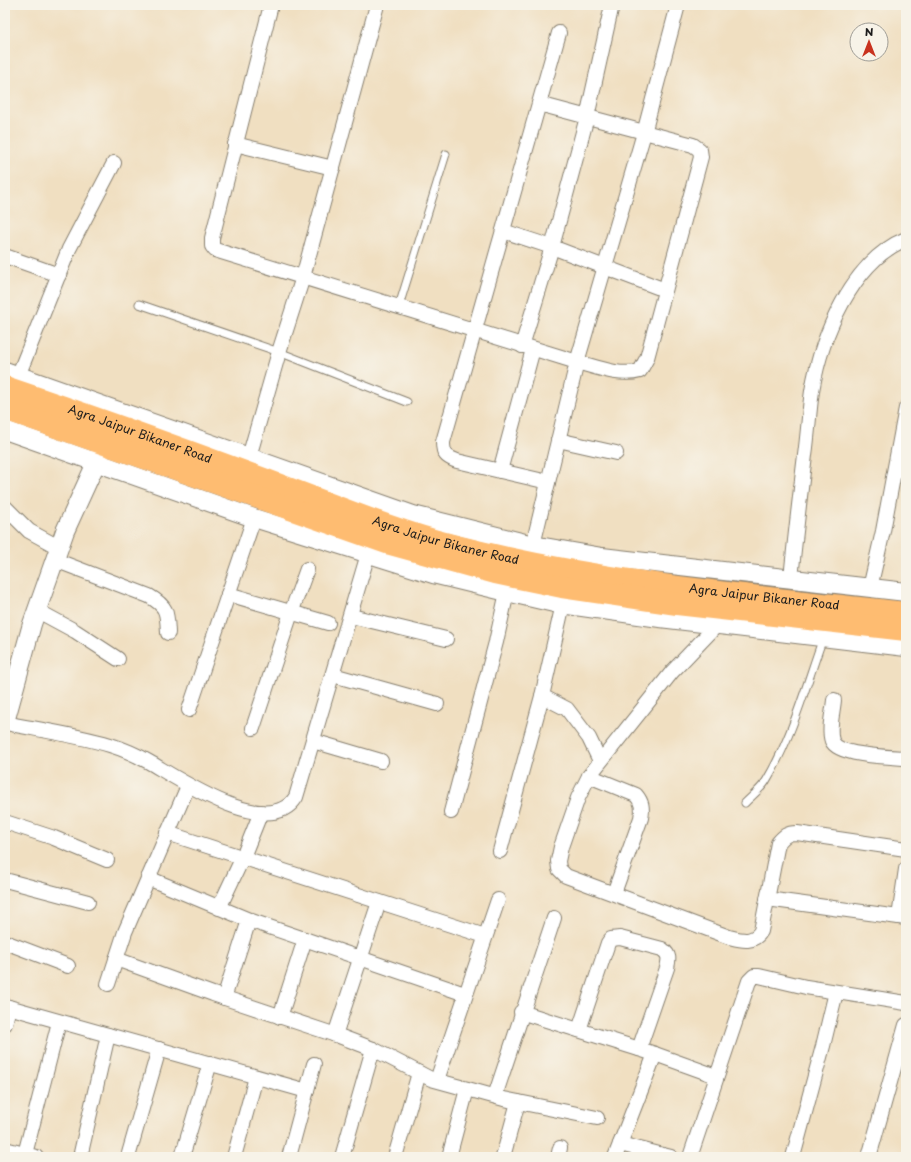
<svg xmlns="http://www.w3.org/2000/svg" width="911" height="1162" viewBox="0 0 911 1162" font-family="'Playpen Sans',sans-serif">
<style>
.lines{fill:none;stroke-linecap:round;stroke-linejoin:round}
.service-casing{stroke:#867e6e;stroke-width:9}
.minor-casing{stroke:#867e6e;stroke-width:16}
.tertiary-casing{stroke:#867e6e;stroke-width:20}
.trunk-casing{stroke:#867e6e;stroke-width:24}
.service{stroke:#fff;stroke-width:7}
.minor{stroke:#fff;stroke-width:14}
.tertiary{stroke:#fff;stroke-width:18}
.trunk{stroke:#febc71;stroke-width:22}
.labels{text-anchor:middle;stroke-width:3;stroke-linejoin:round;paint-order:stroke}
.street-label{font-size:12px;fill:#1c1c1c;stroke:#f7f3e8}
</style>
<rect width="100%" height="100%" fill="#f7f3e8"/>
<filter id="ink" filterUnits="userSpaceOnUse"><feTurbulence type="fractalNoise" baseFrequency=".025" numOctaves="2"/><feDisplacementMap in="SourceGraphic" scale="8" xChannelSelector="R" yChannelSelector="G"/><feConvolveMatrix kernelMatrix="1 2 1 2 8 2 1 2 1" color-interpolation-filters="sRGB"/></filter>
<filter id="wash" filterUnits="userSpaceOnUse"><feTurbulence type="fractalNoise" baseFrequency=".012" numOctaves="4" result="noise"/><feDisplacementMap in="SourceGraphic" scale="16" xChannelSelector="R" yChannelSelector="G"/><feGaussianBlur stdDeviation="0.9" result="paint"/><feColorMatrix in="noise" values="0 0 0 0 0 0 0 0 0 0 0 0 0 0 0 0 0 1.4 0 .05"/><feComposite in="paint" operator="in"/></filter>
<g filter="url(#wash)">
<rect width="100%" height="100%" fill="#f0dfc1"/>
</g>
<g filter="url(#ink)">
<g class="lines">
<g class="service-casing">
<g id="service">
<polyline points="139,304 279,352 407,402"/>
<polyline points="399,306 446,154"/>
<path d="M745,803C752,796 761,789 766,781C792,738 806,685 823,638"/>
</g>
</g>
<g class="minor-casing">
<g id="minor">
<path d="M271,5L212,238V246L215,250L577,362C596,367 620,377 640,371L647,358L701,157L700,150L693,145L539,104"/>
<polyline points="235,144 333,168"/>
<polyline points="503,231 552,247 665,290"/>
<polyline points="5,256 59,275"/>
<polyline points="522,346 552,247 587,117 612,5"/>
<polyline points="18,376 69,249 114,163"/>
<polyline points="558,440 616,453"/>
<polyline points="249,457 279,352 303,277 377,5"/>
<polyline points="500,471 533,349"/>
<path d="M548,482L457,461C446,457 443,454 443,442L559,33"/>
<polyline points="5,507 29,531 60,548"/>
<polyline points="533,545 577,362 644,133 678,5"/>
<path d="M55,560L149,596C168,607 167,613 168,633"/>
<path d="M791,579C795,537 800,496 805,455C808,434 809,412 812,391C821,337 852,261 906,239"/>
<polyline points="870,588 883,531 906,408"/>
<polyline points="228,594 328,623"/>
<polyline points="38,611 75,631 118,659"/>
<polyline points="351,616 446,639"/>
<path d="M717,625L672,672L589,776L578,798L561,847L558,861L559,869L566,876L729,937C741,940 753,944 761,931L778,843C784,836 787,833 797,833L906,849"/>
<polyline points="333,675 437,704"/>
<polyline points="542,696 567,709 589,738 600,761"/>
<path d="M834,700C833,712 828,729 832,741C838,756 891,757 906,758"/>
<polyline points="189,710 254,518"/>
<path d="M5,723C40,730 76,735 110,745C123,749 137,755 149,762C179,779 269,841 296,797L368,554"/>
<polyline points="253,728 291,613 307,569"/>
<polyline points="313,741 381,761"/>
<path d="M589,776L636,795C642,802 643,808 641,818L614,893"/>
<polyline points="451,812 496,642 507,592"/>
<polyline points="5,822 54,838 107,860"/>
<polyline points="167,833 485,936"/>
<polyline points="500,851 542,696 563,604"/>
<polyline points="148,878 249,920 465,994"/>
<polyline points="5,880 88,902"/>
<polyline points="767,899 906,918"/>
<polyline points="219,908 243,857 261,812"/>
<polyline points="899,917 906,869"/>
<polyline points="5,942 68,966"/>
<polyline points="116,959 213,994 339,1036 373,1049 431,1079 504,1099 597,1118"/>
<polyline points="108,984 125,932 188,786"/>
<polyline points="224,998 249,920"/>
<polyline points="5,1006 307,1091"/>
<polyline points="521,1012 655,1054 716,1076"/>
<polyline points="280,1017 305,939"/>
<polyline points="5,1024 9,1007"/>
<path d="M579,1030L608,943L611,939L620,938L662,949C670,955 669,959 667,968L639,1049"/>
<polyline points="335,1035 379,902"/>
<polyline points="437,1080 498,900"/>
<polyline points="495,1096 554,918"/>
<polyline points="620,1144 671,1157"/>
<polyline points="5,1149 36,1157"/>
<polyline points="25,1154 59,1022"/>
<polyline points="80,1157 108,1035"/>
<polyline points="128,1157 159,1049"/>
<polyline points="182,1157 210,1063"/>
<polyline points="234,1157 256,1077"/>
<polyline points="289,1157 314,1064"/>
<polyline points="342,1157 373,1049"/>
<polyline points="395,1157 419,1073"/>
<polyline points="449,1157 467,1089"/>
<polyline points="503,1157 518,1102"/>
<polyline points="558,1157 560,1148"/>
<polyline points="615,1157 655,1054"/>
<polyline points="690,1157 749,981 754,976 759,976 806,987 906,1003"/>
<polyline points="793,1157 823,1046 836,992"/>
<polyline points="869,1157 906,1025"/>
</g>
</g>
<g class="tertiary-casing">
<g id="tertiary">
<polyline points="5,371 413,515 533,545 602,557 906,592"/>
<polyline points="5,430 254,518 433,574 507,592 554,603 660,618 906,647"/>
<polyline points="5,722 32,624 65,531 102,450"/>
</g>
</g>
<g class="trunk-casing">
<g id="trunk">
<path id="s1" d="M5,387C100,419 194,453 288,488C342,508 396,531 452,545C600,583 754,596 906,613"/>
<polyline points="5,409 390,544 495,573 562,587 677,604 906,630"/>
</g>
</g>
<use href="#service" class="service"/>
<use href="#minor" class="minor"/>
<use href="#tertiary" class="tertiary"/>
<use href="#trunk" class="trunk"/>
</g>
</g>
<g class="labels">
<g class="street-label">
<text dy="4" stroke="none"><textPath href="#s1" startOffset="143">Agra Jaipur Bikaner Road</textPath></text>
<text dy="4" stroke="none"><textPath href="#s1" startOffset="467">Agra Jaipur Bikaner Road</textPath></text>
<text dy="4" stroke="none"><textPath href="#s1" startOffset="791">Agra Jaipur Bikaner Road</textPath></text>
</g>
</g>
<rect width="911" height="1162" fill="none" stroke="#f7f3e8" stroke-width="20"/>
<g transform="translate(869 42)"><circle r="19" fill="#f7f3e8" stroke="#9f9d96"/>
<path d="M0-3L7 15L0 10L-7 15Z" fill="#c8321e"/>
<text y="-6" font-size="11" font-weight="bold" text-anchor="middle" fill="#1c1c1c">N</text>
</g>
</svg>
